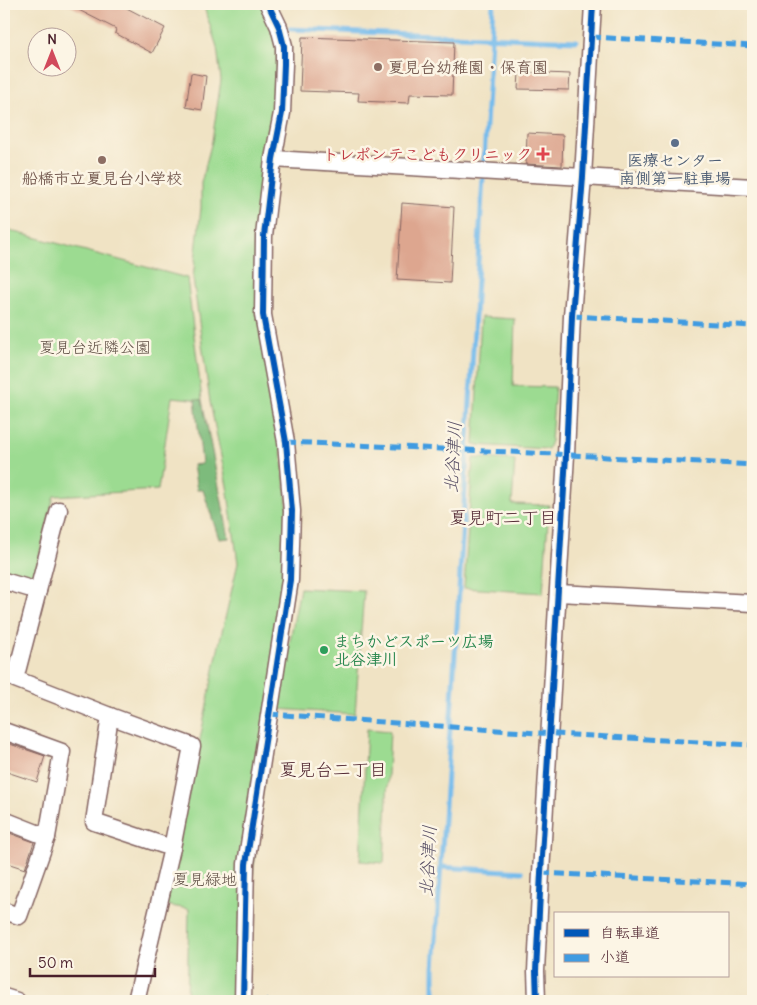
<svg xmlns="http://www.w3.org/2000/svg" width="757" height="1005" viewBox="0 0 757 1005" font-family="Delius,'Klee One',sans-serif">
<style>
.green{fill:#9cdb91;stroke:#737d5e}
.forest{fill:#7dbb7b;stroke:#646d53}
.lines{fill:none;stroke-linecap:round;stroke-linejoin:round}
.stream{stroke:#74bbec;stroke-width:5}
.building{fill:#dda68f}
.minor-casing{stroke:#846461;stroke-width:19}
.minor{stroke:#fff;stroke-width:16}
.quiet{stroke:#409be1;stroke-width:5;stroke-dasharray:10 5;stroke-linecap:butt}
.cycleway-casing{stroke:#fcf5e5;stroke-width:9}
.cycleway{stroke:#0057b8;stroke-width:6}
.education-dot{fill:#8d6e63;stroke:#fcf5e5;stroke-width:2}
.service-dot{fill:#5c6f8a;stroke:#fcf5e5;stroke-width:2}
.health-dot{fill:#e0444e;stroke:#fcf5e5;stroke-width:2}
.leisure-dot{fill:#2e9e5b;stroke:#fcf5e5;stroke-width:2}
.labels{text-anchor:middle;stroke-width:5;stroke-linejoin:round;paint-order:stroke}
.education-label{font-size:16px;font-weight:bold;fill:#785e54;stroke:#fcf5e5;text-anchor:start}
.health-label{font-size:16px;font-weight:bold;fill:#be3a42;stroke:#fcf5e5;text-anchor:end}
.service-label{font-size:16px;font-weight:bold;fill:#4e5e75;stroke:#fcf5e5}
.park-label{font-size:16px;fill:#5e4e44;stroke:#fcf5e5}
.leisure-label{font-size:16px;font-weight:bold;fill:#27864d;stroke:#fcf5e5;text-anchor:start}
.water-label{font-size:18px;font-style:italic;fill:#574e65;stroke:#fcf5e5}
.neighbourhood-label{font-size:18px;fill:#4a1f2b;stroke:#fcf5e5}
</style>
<rect width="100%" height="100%" fill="#fcf5e5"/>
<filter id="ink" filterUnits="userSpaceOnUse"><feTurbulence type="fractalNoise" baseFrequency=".02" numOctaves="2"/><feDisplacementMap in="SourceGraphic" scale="10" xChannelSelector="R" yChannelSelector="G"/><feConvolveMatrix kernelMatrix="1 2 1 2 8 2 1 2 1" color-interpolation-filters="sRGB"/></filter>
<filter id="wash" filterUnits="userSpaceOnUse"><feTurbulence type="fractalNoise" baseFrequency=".0096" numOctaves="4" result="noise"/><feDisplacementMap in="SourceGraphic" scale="20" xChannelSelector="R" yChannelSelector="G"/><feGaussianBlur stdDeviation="1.12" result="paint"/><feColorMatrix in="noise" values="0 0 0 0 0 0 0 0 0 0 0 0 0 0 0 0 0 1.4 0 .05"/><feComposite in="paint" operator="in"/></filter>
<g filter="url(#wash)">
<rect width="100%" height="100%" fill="#f0e3c4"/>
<g class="green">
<polygon points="203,4 261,4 278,44 275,110 258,236 288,512 287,578 238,1001 187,1001 189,909 165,905 198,749 220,640 238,563 227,486 210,402 193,278 201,208 201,183 212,141 221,80 217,47"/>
<polygon points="4,229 187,278 202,400 172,397 158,490 54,496 33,581 4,573"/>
<polygon points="481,317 515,319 513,386 555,387 551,441 548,449 474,445"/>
<polygon points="473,458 515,460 512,504 549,505 543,593 464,588"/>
<polygon points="300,588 364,591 355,714 277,709"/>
<polygon points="367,729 390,731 384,863 360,861"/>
</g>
<polygon class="forest" points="195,399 202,400 229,538 219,539 203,490 197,490 193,465 202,464"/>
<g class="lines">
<g class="stream">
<polyline points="290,29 576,41"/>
<polyline points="441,867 522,872"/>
<polyline points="434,1001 434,969 457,625 493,4"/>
</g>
</g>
<g id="blocks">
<g class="building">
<polygon points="67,4 119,4 165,28 152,53 115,33 116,29"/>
<polygon points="302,37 454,42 452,95 410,94 409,103 358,101 359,93 300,91"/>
<polygon points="519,72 570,74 569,90 518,89"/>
<polygon points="191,73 206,76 202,110 186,107"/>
<polygon points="527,133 563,135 562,166 526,164"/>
<polygon points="402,203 454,207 450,283 397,280"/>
<polygon points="4,742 45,756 37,782 4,771"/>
<polygon points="4,831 34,842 25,869 4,862"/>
</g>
</g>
</g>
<g filter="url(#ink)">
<use href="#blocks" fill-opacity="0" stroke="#846461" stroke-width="1"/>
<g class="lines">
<g class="minor-casing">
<g id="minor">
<polyline points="273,159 753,187"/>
<polyline points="59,510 15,679 110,716 192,746 172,848 136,1001"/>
<polyline points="4,581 38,591"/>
<polyline points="558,593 753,603"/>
<polyline points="110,716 94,822 172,848"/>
<polyline points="4,731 62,752 47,837 19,916 4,911"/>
<polyline points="4,820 47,837"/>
<polyline points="4,997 17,1001"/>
<polyline points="243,1001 246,864 290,580 292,511 286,442 263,315 264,236 273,159 282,113 284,64 284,46 279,27 268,4"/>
<polyline points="537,1001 536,971 541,873 566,455 572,316 583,177 593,4"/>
</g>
</g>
<use href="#minor" class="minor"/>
<g class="quiet">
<polyline points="591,37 753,46"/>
<polyline points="572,316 753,326"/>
<polyline points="286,442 554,454 753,465"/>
<polyline points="269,714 538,733 753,745"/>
<polyline points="541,873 753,884"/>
<polyline points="243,1000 273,1001"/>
</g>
<g class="cycleway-casing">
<g id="cycleway">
<polyline points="243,1001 246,864 290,580 292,511 286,442 263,315 264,236 273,159 282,113 284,64 284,46 279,27 268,4"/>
<polyline points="537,1001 536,971 541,873 566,455 572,316 583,177 593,4"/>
</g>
</g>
<use href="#cycleway" class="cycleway"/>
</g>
</g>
<g class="education-dot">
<circle cx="378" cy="67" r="5"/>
<circle cx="102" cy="160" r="5"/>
</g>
<circle class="service-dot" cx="675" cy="143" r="5"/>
<path class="health-dot" d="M540.5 146.5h5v5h5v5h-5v5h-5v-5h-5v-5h5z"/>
<circle class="leisure-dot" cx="324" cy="650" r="5"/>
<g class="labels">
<g class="education-label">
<text x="388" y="73">夏見台幼稚園・保育園</text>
<text x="102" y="184" text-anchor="middle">船橋市立夏見台小学校</text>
</g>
<g class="health-label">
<text x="532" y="160">トレポンテこどもクリニック</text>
</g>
<g class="service-label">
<text x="675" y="166">医療センター<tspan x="675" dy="18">南側第一駐車場</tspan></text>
</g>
<g class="park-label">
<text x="95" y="353">夏見台近隣公園</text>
<text x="205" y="885">夏見緑地</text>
</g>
<g class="leisure-label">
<text x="334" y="647">まちかどスポーツ広場<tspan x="334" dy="18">北谷津川</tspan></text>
</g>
<g class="water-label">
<text transform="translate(453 457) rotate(-87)" y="6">北谷津川</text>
<text transform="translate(428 861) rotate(-87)" y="6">北谷津川</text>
</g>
<g class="neighbourhood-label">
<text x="503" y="524">夏見町二丁目</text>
<text x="333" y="776">夏見台二丁目</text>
</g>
</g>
<rect width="757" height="1005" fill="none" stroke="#fcf5e5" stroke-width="20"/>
<rect x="554" y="912" width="175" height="65" fill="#fcf5e5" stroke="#b59f9b"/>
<rect x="564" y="929" width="25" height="8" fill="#0057b8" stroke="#b59f9b"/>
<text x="600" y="938" font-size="15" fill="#4a1f2b">自転車道</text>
<rect x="564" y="954" width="25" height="8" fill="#409be1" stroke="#b59f9b"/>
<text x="600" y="962" font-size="15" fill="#4a1f2b">小道</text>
<g transform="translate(52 52)"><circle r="24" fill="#fcf5e5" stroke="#b59f9b"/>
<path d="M0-4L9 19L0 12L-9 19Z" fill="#d1495b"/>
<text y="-8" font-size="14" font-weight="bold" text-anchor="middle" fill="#4a1f2b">N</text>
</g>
<path d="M30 968v8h125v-8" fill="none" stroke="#4a1f2b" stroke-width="2.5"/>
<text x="38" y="968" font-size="15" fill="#4a1f2b" stroke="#fcf5e5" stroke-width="4" paint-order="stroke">50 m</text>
</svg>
